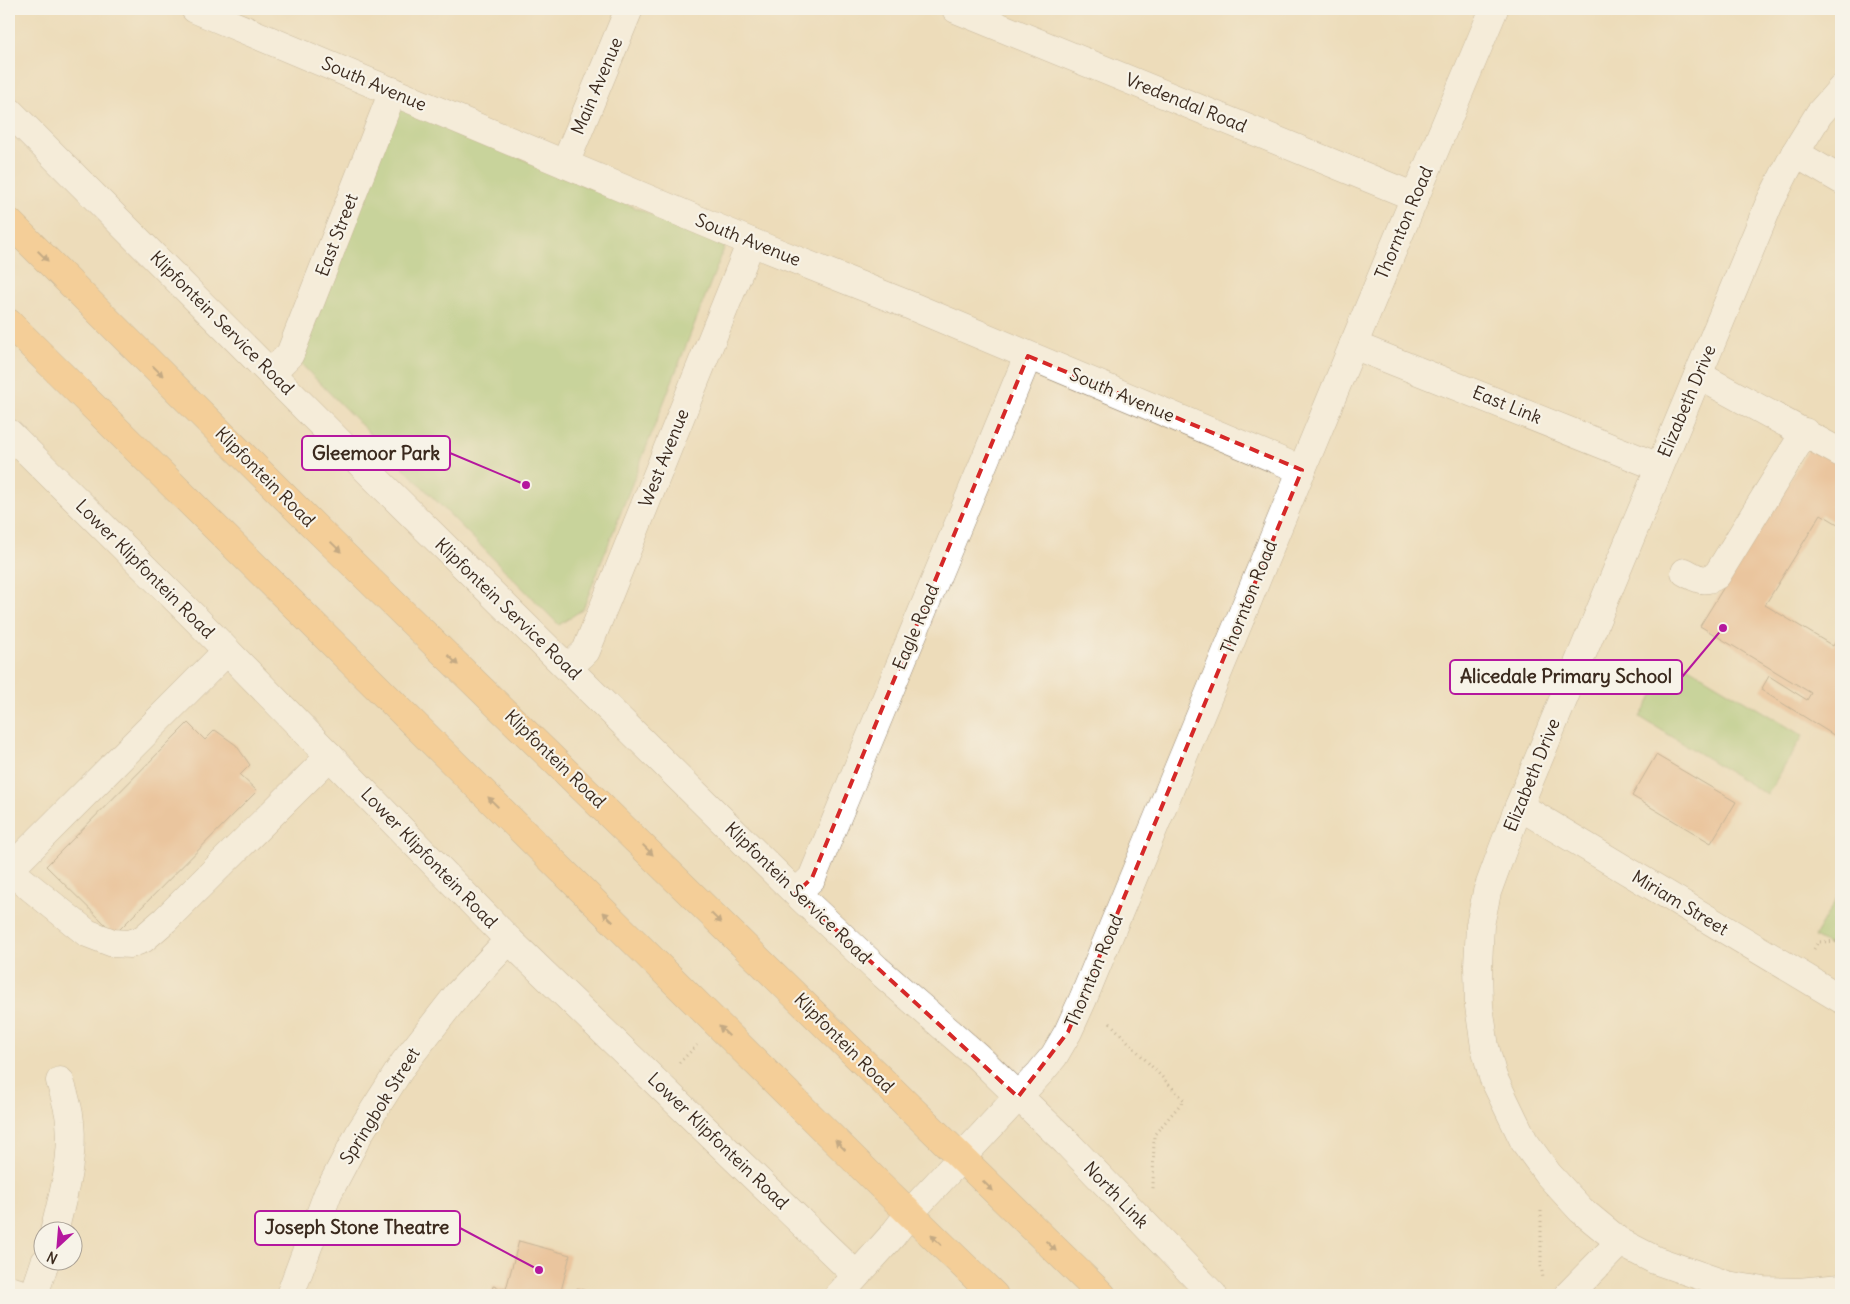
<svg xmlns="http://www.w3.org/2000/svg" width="1850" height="1304" viewBox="0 0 1850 1304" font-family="Delius,sans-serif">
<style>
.green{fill:#9cc774;stroke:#6c7849}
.building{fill:#e7a97c}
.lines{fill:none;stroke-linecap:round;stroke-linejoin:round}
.minor-casing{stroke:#94836c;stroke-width:29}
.major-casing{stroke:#94836c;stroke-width:29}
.path{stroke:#94836c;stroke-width:3;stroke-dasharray:1 4;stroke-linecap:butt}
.minor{stroke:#fff;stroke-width:28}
.major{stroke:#fcbd6f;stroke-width:28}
.oneway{fill:#926c42}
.marked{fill:none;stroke:#d62828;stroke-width:4;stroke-dasharray:10 6;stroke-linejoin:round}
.labels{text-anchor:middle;stroke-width:4.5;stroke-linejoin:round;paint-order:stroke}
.street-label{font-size:18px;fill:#3b2a1e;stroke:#f7f3e8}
.leader{fill:none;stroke:#b5179e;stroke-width:2}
.callout-dot{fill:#b5179e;stroke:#f7f3e8;stroke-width:2}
.callout{fill:#f7f3e8;stroke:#b5179e;stroke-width:2}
.callout-label{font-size:19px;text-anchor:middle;font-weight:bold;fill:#3b2a1e}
</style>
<rect width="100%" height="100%" fill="#f7f3e8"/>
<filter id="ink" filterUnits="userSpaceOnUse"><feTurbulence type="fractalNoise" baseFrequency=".02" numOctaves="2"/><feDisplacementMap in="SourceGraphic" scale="10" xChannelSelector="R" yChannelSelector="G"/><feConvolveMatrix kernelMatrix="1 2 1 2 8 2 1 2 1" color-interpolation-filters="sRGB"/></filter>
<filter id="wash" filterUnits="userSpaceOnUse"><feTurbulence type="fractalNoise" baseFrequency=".0096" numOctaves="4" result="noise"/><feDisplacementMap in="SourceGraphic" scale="20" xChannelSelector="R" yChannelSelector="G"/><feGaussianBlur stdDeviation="1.12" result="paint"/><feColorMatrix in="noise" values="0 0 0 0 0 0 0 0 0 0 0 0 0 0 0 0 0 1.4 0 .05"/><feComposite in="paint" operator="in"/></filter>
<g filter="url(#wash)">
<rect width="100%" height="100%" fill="#eddcba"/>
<g class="green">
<polygon points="399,106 725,246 583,609 559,625 299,362"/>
<polygon points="1675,659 1803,736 1767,795 1640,717"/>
<polygon points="1841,891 1841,952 1814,937"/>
</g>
<g id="blocks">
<g class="building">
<polygon points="1810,447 1841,466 1841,526 1821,514 1765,605 1833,646 1838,637 1841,639 1841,736 1840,739 1761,690 1769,676 1807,700 1811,693 1700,626"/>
<polygon points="188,723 205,740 215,730 236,745 250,765 240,775 257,791 115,934 46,866"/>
<polygon points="1656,755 1736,802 1711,843 1632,796"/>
<polygon points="519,1241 570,1255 560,1295 491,1295 493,1286 506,1289"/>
<polygon points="577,1288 590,1292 589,1295 575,1295"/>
</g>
</g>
</g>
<g filter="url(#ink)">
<use href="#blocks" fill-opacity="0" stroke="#94836c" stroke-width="1"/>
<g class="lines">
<g class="minor-casing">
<g id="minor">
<polyline points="195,9 751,242 909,305 1302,470"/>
<polyline points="956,9 1415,197"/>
<polyline points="1841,89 1819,114 1795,153 1769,204 1519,806 1502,851 1487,892 1480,925 1478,966 1479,1006 1485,1047 1493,1077 1524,1141 1548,1174 1581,1210 1620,1242 1655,1260 1727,1285 1764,1291 1799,1292 1841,1288"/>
<polyline points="9,111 385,488 796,893 877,969 977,1056 1066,1142 1213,1295"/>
<polyline points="1795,153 1841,180"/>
<polyline points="565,164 629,9"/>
<polyline points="1353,345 1659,467"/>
<polyline points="271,373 290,354 393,91"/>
<polyline points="1698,375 1841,453"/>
<polyline points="9,433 196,619 509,940 856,1275"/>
<path d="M1685,572C1697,579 1705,583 1717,575L1805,432"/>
<polyline points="227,651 9,870 87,933 113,943 130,944 143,939 165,920 330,756"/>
<polyline points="568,668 586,651 751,242"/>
<polyline points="1519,806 1841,999"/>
<polyline points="796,893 812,878 1028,356"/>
<path d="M54,1232C63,1196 74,1158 70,1122C69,1108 64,1094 60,1081"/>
<polyline points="9,1290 28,1295"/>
<polyline points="34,1295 45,1262"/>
<polyline points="290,1295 328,1193 360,1132 404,1063 458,994 509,940"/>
<polyline points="839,1295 892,1236 909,1214 1040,1073 1054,1056 1068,1032 1083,999 1386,266 1494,9"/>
<polyline points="1568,1295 1620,1242"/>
</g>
</g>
<g class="major-casing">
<g id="major">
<polyline points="9,222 314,526 1102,1295"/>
<polyline points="9,323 874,1179 994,1295"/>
</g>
</g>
<g class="path">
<polyline points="1814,949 1818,942 1841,941"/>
<polyline points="1110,1023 1184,1100 1154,1135 1153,1189"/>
<polyline points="679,1063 697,1045"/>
<polyline points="1541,1211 1541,1266 1543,1278"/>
</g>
<use href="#minor" class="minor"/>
<use href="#major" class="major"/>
</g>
<defs><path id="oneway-solid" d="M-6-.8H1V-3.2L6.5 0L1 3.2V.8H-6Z" transform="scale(1.25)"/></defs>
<g class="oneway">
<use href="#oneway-solid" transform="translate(43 256) rotate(45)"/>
<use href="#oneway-solid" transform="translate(158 371) rotate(45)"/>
<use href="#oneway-solid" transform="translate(336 547) rotate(44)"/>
<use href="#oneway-solid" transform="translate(453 660) rotate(44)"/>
<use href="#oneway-solid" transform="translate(493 802) rotate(-135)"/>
<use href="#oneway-solid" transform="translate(648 850) rotate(45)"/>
<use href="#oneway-solid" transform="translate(608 917) rotate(-135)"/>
<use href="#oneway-solid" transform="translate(716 918) rotate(45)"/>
<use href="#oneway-solid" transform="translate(724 1031) rotate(-135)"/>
<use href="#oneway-solid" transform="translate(840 1145) rotate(-135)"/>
<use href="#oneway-solid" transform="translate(988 1186) rotate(44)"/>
<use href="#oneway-solid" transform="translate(936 1240) rotate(-136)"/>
<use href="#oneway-solid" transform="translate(1051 1246) rotate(44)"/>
</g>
</g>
<path d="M0 0H1850V1304H0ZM1028,356L1302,470L1068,1032L1018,1097L796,893L812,878Z" fill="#eddcba" fill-opacity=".55" fill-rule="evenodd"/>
<path class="marked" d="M1028,356L1302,470L1068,1032L1018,1097L796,893L812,878Z"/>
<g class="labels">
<g class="street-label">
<text transform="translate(374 84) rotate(23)" y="6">South Avenue</text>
<text transform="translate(597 86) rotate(-67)" y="6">Main Avenue</text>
<text transform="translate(1186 103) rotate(22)" y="6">Vredendal Road</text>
<text transform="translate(1404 223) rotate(-67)" y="6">Thornton Road</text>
<text transform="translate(337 235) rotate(-69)" y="6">East Street</text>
<text transform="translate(748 240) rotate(22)" y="6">South Avenue</text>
<text transform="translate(222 323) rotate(45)" y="6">Klipfontein Service Road</text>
<text transform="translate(1122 395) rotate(23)" y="6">South Avenue</text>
<text transform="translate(1687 401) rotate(-67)" y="6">Elizabeth Drive</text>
<text transform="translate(1507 405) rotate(22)" y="6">East Link</text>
<text transform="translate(664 458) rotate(-68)" y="6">West Avenue</text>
<text transform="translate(265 477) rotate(45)" y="6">Klipfontein Road</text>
<text transform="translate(145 569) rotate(45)" y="6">Lower Klipfontein Road</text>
<text transform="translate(1249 597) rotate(-68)" y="6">Thornton Road</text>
<text transform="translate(508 609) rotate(44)" y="6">Klipfontein Service Road</text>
<text transform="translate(916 627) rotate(-67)" y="6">Eagle Road</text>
<text transform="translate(555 759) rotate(44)" y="6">Klipfontein Road</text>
<text transform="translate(1532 775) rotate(-68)" y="6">Elizabeth Drive</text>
<text transform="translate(429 858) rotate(46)" y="6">Lower Klipfontein Road</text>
<text transform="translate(798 893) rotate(44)" y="6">Klipfontein Service Road</text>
<text transform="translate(1680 903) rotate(31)" y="6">Miriam Street</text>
<text transform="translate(1094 971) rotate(-67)" y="6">Thornton Road</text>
<text transform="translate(844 1043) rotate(45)" y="6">Klipfontein Road</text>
<text transform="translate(380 1106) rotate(-58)" y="6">Springbok Street</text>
<text transform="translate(718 1141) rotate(44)" y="6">Lower Klipfontein Road</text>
<text transform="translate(1116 1195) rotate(46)" y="6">North Link</text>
</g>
</g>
<path class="leader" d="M526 485L450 453M1723 628L1682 677M539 1270L460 1228"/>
<g class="callout-dot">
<circle cx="526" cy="485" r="5"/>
<circle cx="1723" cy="628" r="5"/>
<circle cx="539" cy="1270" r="5"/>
</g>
<g class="callout">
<rect x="302" y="436" width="148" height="34" rx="5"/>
<rect x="1450" y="660" width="232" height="34" rx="5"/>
<rect x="255" y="1211" width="205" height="34" rx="5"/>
</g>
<g class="callout-label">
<text x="376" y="460">Gleemoor Park</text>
<text x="1566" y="683">Alicedale Primary School</text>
<text x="357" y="1234">Joseph Stone Theatre</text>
</g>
<rect width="1850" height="1304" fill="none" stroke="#f7f3e8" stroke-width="30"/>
<g transform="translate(58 1246) rotate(206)"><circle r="24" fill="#f7f3e8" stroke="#aca397"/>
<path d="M0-4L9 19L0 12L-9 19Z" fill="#b5179e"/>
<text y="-8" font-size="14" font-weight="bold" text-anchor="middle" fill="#3b2a1e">N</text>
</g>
</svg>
